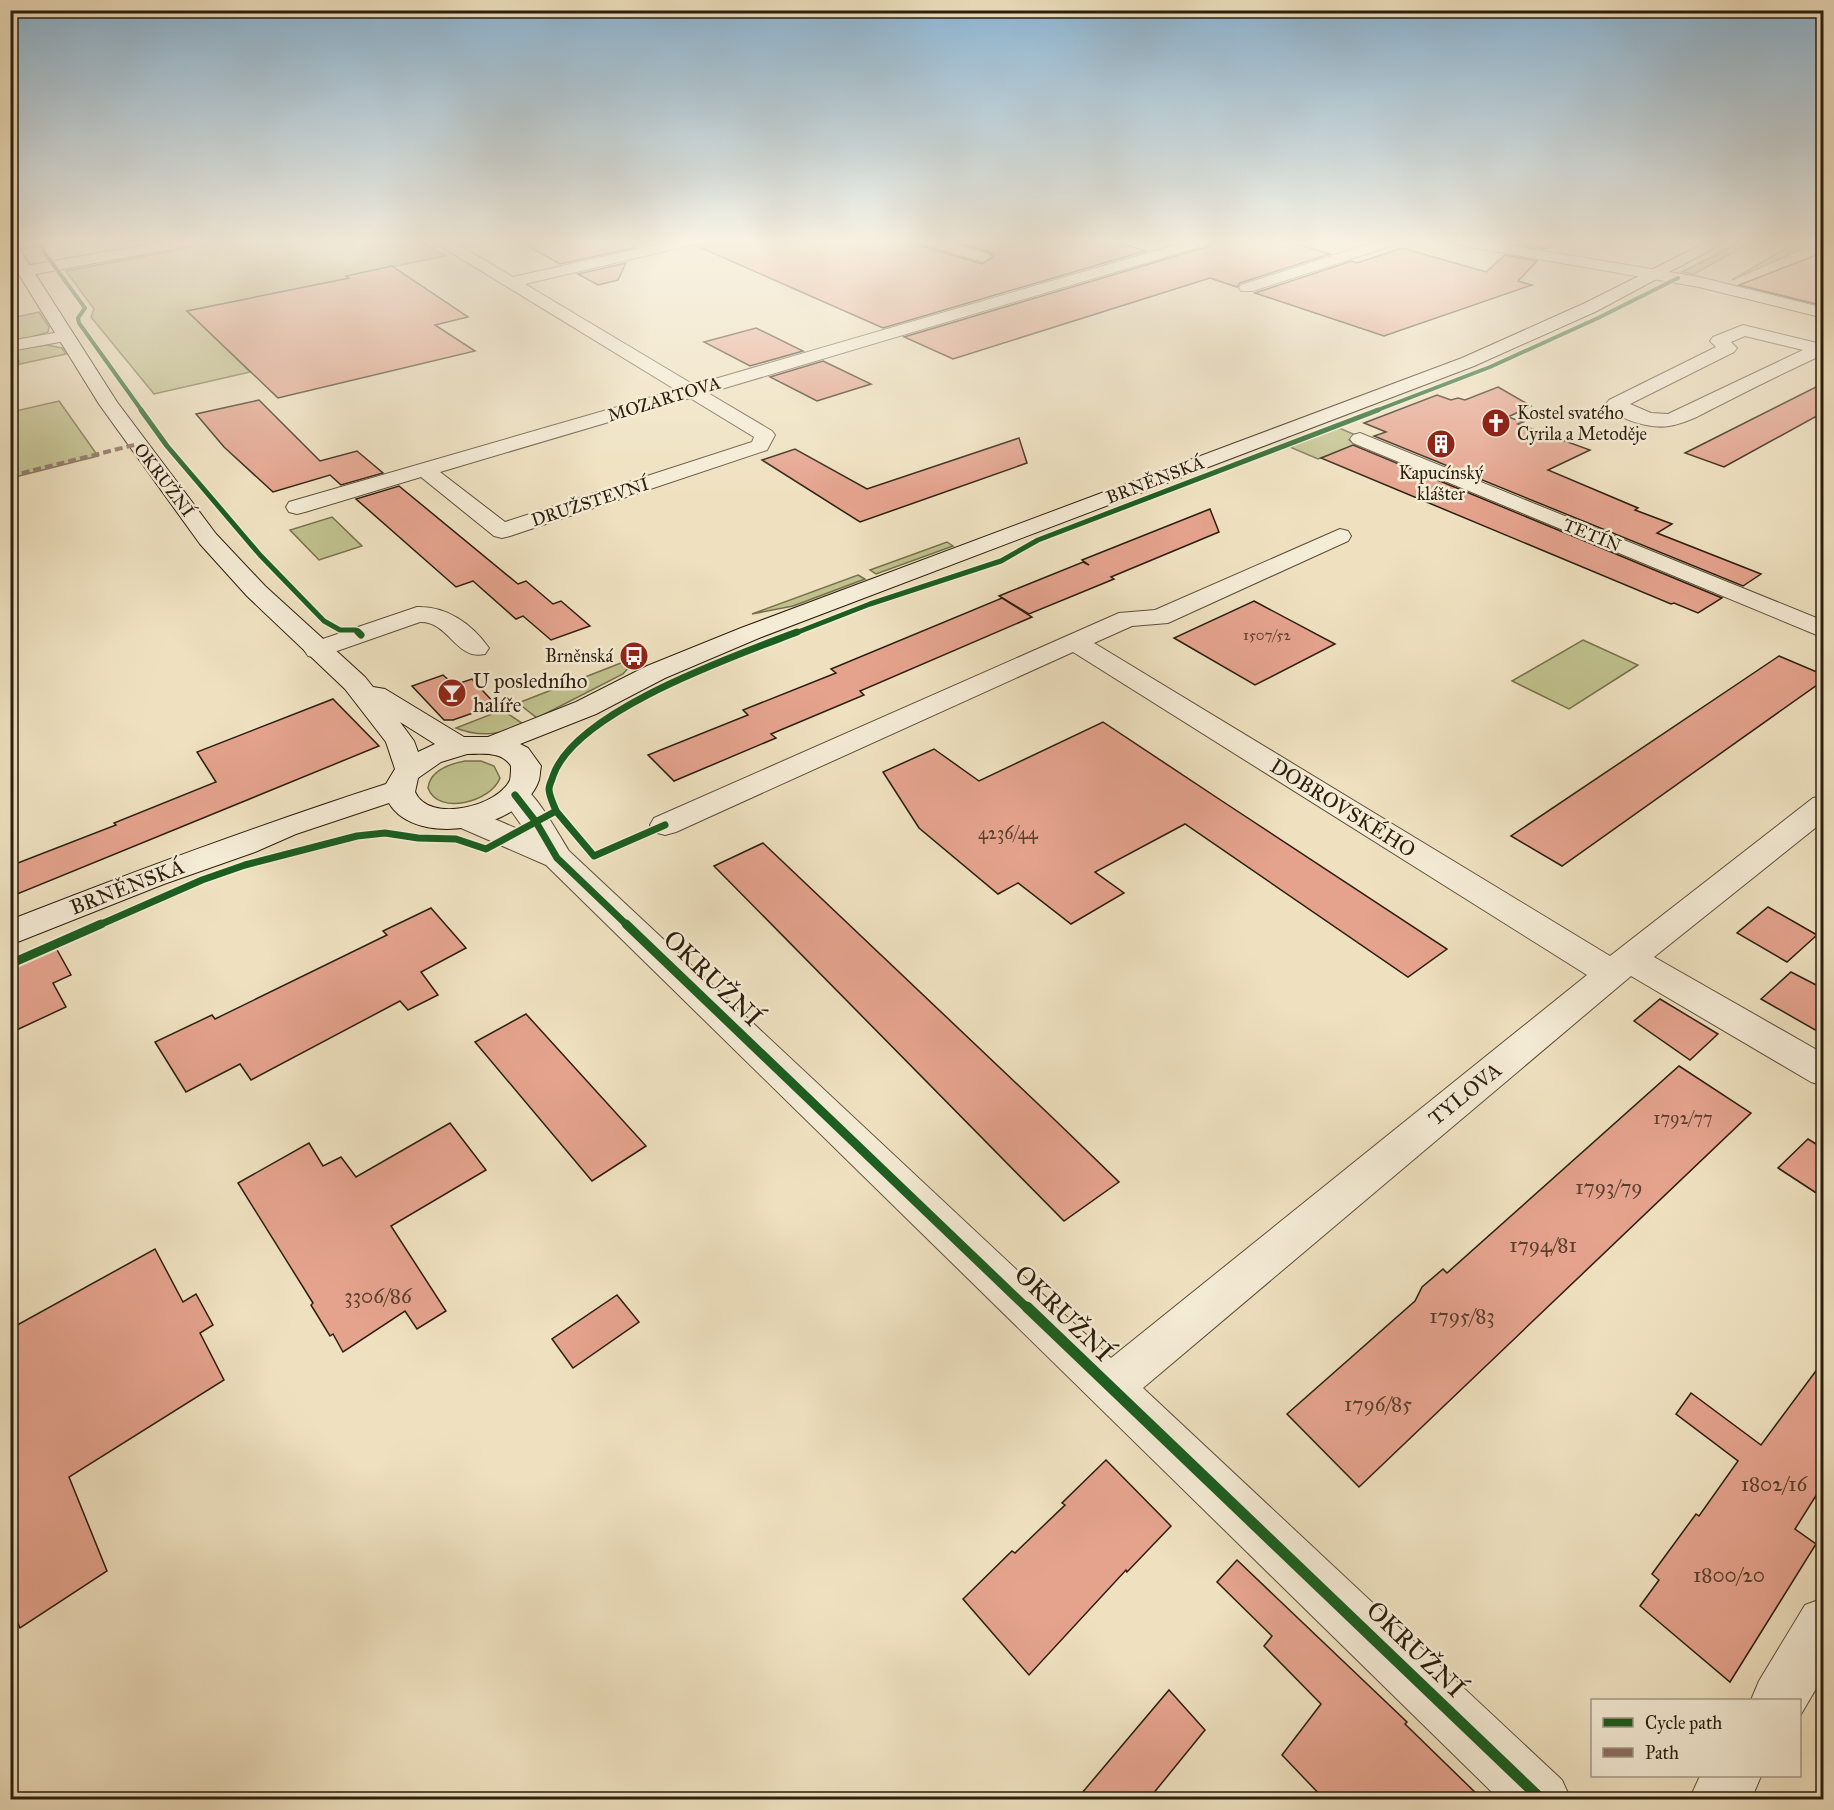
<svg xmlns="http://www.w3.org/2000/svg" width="1834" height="1810" viewBox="0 0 1834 1810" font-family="'IM FELL Great Primer',serif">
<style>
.green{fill:#c0c18d;stroke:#76704d;stroke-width:1.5}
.building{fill:#e5a38e;stroke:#2b1e0d;stroke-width:1.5}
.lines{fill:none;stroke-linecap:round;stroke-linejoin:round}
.street-casing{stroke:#5c4f3a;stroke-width:2}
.secondary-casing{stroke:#2b1e0d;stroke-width:2}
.street{fill:#f5ecd6;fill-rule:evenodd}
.secondary{fill:#f5ecd6;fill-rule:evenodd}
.quiet-far1{stroke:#8d6e63;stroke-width:3;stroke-dasharray:6 3;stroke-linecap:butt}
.quiet{stroke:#8d6e63;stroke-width:4;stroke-dasharray:8 4;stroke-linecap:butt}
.cycleway-far4-casing{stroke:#f5ecd6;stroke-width:6}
.cycleway-far3-casing{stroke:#f5ecd6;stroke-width:8}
.cycleway-far2-casing{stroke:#f5ecd6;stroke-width:10}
.cycleway-far1-casing{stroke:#f5ecd6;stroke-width:13}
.cycleway-casing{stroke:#f5ecd6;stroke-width:15}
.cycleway-far4{stroke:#1b5e20;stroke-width:4}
.cycleway-far3{stroke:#1b5e20;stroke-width:5}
.cycleway-far2{stroke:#1b5e20;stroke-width:7}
.cycleway-far1{stroke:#1b5e20;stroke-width:9}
.cycleway{stroke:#1b5e20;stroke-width:11}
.labels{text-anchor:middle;stroke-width:5;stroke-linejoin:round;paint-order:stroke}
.far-number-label{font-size:15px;fill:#5a3f2d}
.far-street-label{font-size:18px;fill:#2b1e0d;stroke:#f5ecd6}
.far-poi-label{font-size:18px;fill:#2b1e0d;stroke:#f5ecd6;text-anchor:start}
.number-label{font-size:18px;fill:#5a3f2d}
.poi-label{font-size:21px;fill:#2b1e0d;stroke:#f5ecd6;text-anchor:start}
.street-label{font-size:21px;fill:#2b1e0d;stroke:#f5ecd6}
.near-number-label{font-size:21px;fill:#5a3f2d}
.near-street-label{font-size:26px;fill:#2b1e0d;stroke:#f5ecd6}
</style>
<rect width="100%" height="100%" fill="#efe1c0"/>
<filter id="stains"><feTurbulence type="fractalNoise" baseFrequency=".00333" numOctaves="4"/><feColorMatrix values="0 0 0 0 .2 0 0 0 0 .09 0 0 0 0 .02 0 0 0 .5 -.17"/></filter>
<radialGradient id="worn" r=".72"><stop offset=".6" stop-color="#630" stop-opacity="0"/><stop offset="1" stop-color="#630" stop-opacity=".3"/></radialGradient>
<g class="green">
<polygon points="225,241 420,241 445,256 347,276 351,279 187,311 250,372 154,394 91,317 94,309 66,271"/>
<polygon points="1743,241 1754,241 1694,274 1682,272"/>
<polygon points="1798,241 1820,241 1732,280"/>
<polygon points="39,312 49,327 48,332 11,343 11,318"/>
<polygon points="47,345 62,348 66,354 11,366 19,362 15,355 11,356 11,350"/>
<polygon points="59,401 98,456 11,478 11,412"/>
<polygon points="1339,428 1358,436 1349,440 1359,448 1334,459 1326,456 1318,459 1290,447"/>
<polygon points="332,517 362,546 319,560 290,530"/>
<polygon points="947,542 953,546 876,574 870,570"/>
<polygon points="858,575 865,579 793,606 752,614"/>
<polygon points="1583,640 1638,665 1569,709 1512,681"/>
<polygon points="639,656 623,674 537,718 518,703"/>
<path d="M502,710L525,725C500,734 481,738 456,728Z"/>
<path d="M465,761H481L494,766L500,778C491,802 438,816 428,788C430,770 449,764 465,761Z"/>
</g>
<g class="building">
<polygon points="519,241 637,241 633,248 560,264"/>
<polygon points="700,241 920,241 923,246 982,264 993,257 990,252 951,241 1113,241 1145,251 883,328 697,246"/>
<polygon points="1213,241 1285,241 1330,254 1240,283 1237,287 1210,278 953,359 904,337 1210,246"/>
<polygon points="1522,241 1556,241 1548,249 1518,244"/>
<polygon points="1402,248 1486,272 1505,255 1537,261 1518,281 1532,285 1384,336 1255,293 1352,261 1357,263"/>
<polygon points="1824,252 1824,306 1739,285"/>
<polygon points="626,263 618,280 598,285 578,274"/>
<polygon points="392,266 468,317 435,325 475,351 278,398 187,311 349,278 346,276"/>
<polygon points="756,328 803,351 750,366 704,342"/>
<polygon points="823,361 871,384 817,401 770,377"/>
<polygon points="1824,383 1824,412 1724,467 1685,453"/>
<polygon points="1498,387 1531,406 1508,417 1523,422 1518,424 1590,450 1548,470 1638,508 1635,510 1672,524 1657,533 1761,574 1743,586 1374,436 1386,432 1364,423 1437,395 1451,400 1458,398 1465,400"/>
<polygon points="259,400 320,461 357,451 383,473 341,485 330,475 273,492 224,447 196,414"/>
<polygon points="1019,438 1027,463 860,522 762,460 795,449 867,489"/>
<polygon points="1353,445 1722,598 1698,613 1674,603 1671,604 1321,458"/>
<polygon points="399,486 518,584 526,581 553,604 561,601 590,626 551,640 523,616 516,619 473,581 456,587 356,499"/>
<polygon points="1210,509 1219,532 1111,577 1114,579 1029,614 999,596 1083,562 1089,565 1082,560"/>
<polygon points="1002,598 1032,617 860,691 864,695 771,734 776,738 674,781 648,755 748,715 743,710 836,673 831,669"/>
<polygon points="1254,601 1335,644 1255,685 1174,638"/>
<polygon points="1779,656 1824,675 1824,680 1562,866 1511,836"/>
<polygon points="443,675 454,685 472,679 496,705 453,720 444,720 412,686"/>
<polygon points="333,699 379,746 10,897 10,866 116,825 114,823 216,782 197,752"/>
<polygon points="1103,722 1225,803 1447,949 1408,977 1185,824 1095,872 1124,893 1071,924 1018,883 998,894 919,828 883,772 934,749 979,781"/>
<polygon points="763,843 1056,1121 1119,1182 1064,1221 714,866"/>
<polygon points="1768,907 1817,935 1787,962 1737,933"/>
<polygon points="431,908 466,948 421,972 438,995 408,1010 400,1001 251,1080 240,1064 186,1092 155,1042 212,1015 215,1019 387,935 383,931"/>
<polygon points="56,948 71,975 53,983 66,1007 10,1033 10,968"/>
<polygon points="1791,972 1824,989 1824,1035 1761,999"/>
<polygon points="1660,999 1718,1034 1690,1060 1634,1021"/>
<polygon points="526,1014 646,1146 592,1181 475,1042"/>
<polygon points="1679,1066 1751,1113 1359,1487 1287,1414 1415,1301 1422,1287 1443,1269 1447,1273"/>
<polygon points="450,1123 486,1170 391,1226 446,1311 417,1329 405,1311 343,1352 333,1334 330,1336 311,1305 313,1303 238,1183 309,1143 323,1166 341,1157 356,1177"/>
<polygon points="1808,1139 1824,1149 1824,1198 1778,1168"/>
<polygon points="155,1249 183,1302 196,1294 213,1325 200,1333 224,1380 69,1477 107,1571 20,1628 10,1606 10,1329"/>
<polygon points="617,1295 639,1322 573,1368 552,1339"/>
<polygon points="1824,1360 1824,1483 1795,1529 1816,1544 1730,1682 1640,1606 1659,1580 1652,1574 1696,1514 1699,1516 1738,1461 1676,1414 1691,1393 1761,1445"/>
<polygon points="1106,1460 1171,1526 1127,1572 1126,1570 1029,1675 963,1599 1012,1551 1015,1553 1065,1505 1062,1503"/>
<polygon points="1237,1560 1407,1722 1405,1724 1483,1800 1325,1800 1282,1755 1321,1704 1264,1646 1272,1636 1217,1582"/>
<polygon points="1169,1690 1205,1730 1148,1800 1076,1800"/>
</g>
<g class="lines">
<g class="street-casing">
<g id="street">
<polygon points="169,241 200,241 193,245 25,276 17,271 25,266"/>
<path d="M435,241H452L513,277L673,241H698L696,244L525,284L694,385L1189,241H1211L1209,244L708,393L772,431L775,435L767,450L510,536L502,538L494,536L421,477L305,512L297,514L289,512L286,507L289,502L676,390L437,244ZM690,398L754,437L752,442L505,522L440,472Z"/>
<polygon points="922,241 944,241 988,254 991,257 983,262 924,244"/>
<polygon points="1378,241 1399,241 1397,244 1253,291 1241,291 1239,288 1241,285"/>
<polygon points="1452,241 1484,241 1699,277 1824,308 1824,318 1699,287 1459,245"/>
<path d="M1743,325L1817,343L1824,342V354C1790,370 1757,386 1724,403C1707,411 1689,423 1669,426C1651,429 1617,420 1606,404L1609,400L1716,347L1710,341L1713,337ZM1745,336L1803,350L1668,414L1651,413L1630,404L1734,352L1737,348L1731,342Z"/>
<polygon points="65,331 71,332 74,336 71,340 10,351 10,341"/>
<polygon points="1360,433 1824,621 1824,638 1353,443 1350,439 1353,435"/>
<path d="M1340,529L1348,531L1351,536L1348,541L1168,623L1132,626L1094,643L1610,956L1813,798L1824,796V821L1654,957L1824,1054V1086L1811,1082L1631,976L1143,1388L1562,1780L1571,1800H1500L546,865L454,825L450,818L454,811L465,808L476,811L527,833L500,795L504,788C511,787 517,785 523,788C537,794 560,837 569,851L1111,1358L1587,975L1073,652L676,832L665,835L654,832L650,825L654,818L1119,613L1155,610Z"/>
<path d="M417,607C447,606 472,624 489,648L485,654C456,661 449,621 420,622L317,658L308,656L304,650L308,644Z"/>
<polygon points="1824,1598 1824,1675 1800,1716 1800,1700 1751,1700 1759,1681 1805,1605"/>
<polygon points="1700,1776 1761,1776 1751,1800 1689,1800"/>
</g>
</g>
<g class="secondary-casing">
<path id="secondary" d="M1709,241H1727L1597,311L1474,366L759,638L665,678L596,714L520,744L528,748L541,766C540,770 540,776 539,780C523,829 416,849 389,803L296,834L255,852L164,884L10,945V920C135,871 259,825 386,784L395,769L386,742L345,689L247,596L200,544L99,404L10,260V243L18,247L117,402L216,534L265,586L365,677L373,687L385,689L464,737H488L576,702L647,666L741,628L1462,358L1585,303ZM400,722L435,744L418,752L414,741ZM467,754C483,754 502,751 511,766C511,770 511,776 510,780C499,806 429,824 415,792L418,778L441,762Z"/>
</g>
<use href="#street" class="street"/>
<use href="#secondary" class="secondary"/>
<polyline class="quiet-far1" points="12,250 68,241"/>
<polyline class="quiet" points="10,476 138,444"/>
<g class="cycleway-far4-casing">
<g id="cycleway-far4">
<polyline points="41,241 44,252 85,308 78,318 79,323 142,411"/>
<polyline points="1375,411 1490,367 1598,318 1678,278"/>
</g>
</g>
<g class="cycleway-far3-casing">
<g id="cycleway-far3">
<polyline points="141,410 167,446 260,555 324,621 340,630 356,630 360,634"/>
<polyline points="793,634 870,604 1001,561 1038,540 1378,410"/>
</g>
</g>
<g class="cycleway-far2-casing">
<g id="cycleway-far2">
<polyline points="358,632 361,635"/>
<polyline points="515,795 536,822 557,858 628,926"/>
<polyline points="556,811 594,856 665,825"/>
<path d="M97,926L202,880L245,865L357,836L385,833L418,838L456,839L486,849L556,811C554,805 549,796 549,789C549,785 552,780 553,776C575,711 735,656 797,632"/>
</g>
</g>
<g class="cycleway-far1-casing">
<g id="cycleway-far1">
<polyline points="626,924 1028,1309"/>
<polyline points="10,964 101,924"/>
</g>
</g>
<g class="cycleway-casing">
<polyline id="cycleway" points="1027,1307 1542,1800"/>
</g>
<use href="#cycleway-far4" class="cycleway-far4"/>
<use href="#cycleway-far3" class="cycleway-far3"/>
<use href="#cycleway-far2" class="cycleway-far2"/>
<use href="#cycleway-far1" class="cycleway-far1"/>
<use href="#cycleway" class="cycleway"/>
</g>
<linearGradient id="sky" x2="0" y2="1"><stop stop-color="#8bb7d7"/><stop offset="0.49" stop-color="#f8f2e3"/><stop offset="1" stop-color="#f8f2e3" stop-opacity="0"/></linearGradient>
<rect width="1834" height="494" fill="url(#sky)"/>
<defs>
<g id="church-disc" transform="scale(1.5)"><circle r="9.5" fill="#8f2418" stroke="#f5ecd6"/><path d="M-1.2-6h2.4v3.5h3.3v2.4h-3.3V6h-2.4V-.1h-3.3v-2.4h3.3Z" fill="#fff"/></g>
<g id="building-disc" transform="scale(1.5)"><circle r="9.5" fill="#8f2418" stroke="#f5ecd6"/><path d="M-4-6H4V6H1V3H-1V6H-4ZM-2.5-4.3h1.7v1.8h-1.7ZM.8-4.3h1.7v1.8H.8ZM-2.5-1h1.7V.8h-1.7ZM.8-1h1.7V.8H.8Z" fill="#fff"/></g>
<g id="bus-disc" transform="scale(1.5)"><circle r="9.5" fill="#8f2418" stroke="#f5ecd6"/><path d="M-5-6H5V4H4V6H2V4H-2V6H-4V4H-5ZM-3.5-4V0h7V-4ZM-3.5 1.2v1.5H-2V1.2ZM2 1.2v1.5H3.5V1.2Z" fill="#fff"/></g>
<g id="bar-disc" transform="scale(1.5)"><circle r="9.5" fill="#8f2418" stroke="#f5ecd6"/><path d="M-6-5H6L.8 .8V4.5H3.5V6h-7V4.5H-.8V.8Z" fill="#fff"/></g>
</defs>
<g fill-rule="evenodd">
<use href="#church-disc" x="1496" y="423"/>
<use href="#building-disc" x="1441" y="444"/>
<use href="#bus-disc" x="634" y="656"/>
<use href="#bar-disc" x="452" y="693"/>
</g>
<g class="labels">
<g class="far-number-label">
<text x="1267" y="640">1507/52</text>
</g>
<g class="far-street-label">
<text transform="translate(664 399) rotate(-17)" y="6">MOZARTOVA</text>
<text transform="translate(164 480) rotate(53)" y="6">OKRUŽNÍ</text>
<text transform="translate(1155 480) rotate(-21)" y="6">BRNĚNSKÁ</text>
<text transform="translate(590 502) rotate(-18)" y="6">DRUŽSTEVNÍ</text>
<text transform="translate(1592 535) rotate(22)" y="6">TETÍN</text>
</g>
<g class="far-poi-label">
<text x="1517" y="419">Kostel svatého<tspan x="1517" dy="21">Cyrila a Metoděje</tspan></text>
<text x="1441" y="479" text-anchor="middle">Kapucínský<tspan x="1441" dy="21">klášter</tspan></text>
<text x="613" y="662" text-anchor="end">Brněnská</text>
</g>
<g class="number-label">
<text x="1008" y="839">4236/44</text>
<text x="1683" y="1124">1792/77</text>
</g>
<g class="poi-label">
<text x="473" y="688">U posledního<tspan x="473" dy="24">halíře</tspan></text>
</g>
<g class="street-label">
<text transform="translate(1343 808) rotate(32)" y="7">DOBROVSKÉHO</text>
<text transform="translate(127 887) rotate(-21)" y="7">BRNĚNSKÁ</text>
<text transform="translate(1465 1094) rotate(-39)" y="7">TYLOVA</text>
</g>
<g class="near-number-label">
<text x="1609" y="1194">1793/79</text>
<text x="1543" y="1252">1794/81</text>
<text x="378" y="1303">3306/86</text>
<text x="1462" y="1323">1795/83</text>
<text x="1378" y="1411">1796/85</text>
<text x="1774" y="1491">1802/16</text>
<text x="1729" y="1582">1800/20</text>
</g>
<g class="near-street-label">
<text transform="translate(713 978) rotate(44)" y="9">OKRUŽNÍ</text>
<text transform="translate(1064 1313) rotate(44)" y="9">OKRUŽNÍ</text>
<text transform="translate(1416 1649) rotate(44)" y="9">OKRUŽNÍ</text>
</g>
</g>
<rect width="1834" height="1810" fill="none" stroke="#efe1c0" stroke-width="36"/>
<rect x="12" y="12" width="1810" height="1786" fill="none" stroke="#2b1e0d" stroke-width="3"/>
<rect x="18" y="18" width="1798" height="1774" fill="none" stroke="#2b1e0d" stroke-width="1.5"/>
<rect x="1591" y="1699" width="210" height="78" fill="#f5ecd6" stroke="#a49a86" stroke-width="1.5"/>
<rect x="1603" y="1718" width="30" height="9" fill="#1b5e20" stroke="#a49a86" stroke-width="1.5"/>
<text x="1645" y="1729" font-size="18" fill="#2b1e0d">Cycle path</text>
<rect x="1603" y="1748" width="30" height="9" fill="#8d6e63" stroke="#a49a86" stroke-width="1.5"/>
<text x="1645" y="1759" font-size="18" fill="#2b1e0d">Path</text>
<rect width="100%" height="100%" filter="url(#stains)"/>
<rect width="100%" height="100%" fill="url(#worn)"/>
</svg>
